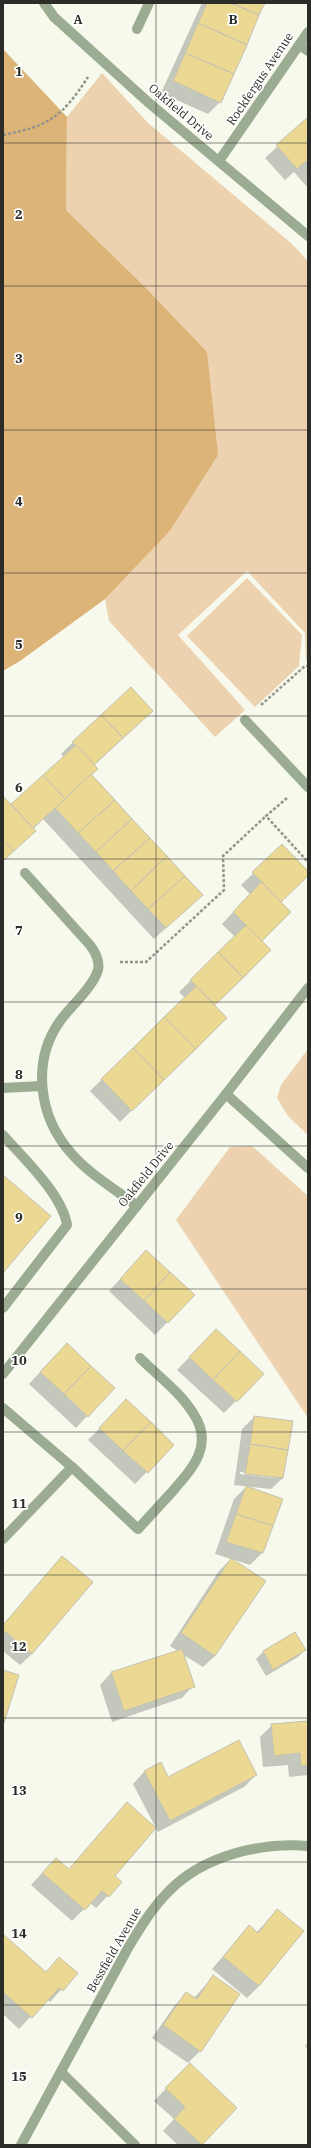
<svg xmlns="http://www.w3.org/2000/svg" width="311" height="2148" viewBox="0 0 311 2148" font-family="'IBM Plex Serif',serif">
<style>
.green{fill:#ecd2af}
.forest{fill:#ddb478}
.shadow{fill:#0003;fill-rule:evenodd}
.building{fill:#ebd993;stroke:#c4c1b4}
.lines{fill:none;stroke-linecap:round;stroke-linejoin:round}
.path{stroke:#93958b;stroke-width:2.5;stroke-dasharray:3 2;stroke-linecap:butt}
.service{stroke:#9bac93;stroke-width:10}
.minor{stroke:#9bac93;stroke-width:10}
.tertiary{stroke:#9bac93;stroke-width:10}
.grid{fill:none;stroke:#2c2d28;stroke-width:1;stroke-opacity:0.55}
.labels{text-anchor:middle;stroke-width:3.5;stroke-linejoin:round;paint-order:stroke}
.street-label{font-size:12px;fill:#2c2d28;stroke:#fff}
.grid-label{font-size:13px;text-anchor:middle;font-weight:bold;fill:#2c2d28;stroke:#fff;stroke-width:3.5;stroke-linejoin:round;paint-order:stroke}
</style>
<rect width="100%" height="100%" fill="#f6f9eb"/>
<g class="green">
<polygon points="102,73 148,123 291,243 308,261 308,661 306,660 305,633 247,571 178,635 245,710 215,737 109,621 105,599 169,532 207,353 142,284 66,210 67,117"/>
<polygon points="247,578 302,635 299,666 255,707 187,636"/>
<polygon points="308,1049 308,1135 288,1116 277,1098 281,1085"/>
<polygon points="252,1146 308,1196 308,1418 176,1220 230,1147"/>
</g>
<polygon class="forest" points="3,49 67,117 66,210 142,284 207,352 218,455 169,532 105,599 20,661 3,671"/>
<g class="shadow">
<polygon points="202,3 264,3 220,102 208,114 161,93"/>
<polygon points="308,118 308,188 294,172 285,180 265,158"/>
<polygon points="140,723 93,766 90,775 189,907 154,939 43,819 3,861 3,798 11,806 64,757 61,754 73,742"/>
<polygon points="282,846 308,875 280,902 260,941 269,950 213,1005 226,1018 120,1122 90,1091 185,998 179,992 235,937 222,924 250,894 241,885"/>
<polygon points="135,1263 193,1295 155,1335 109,1291"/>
<polygon points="204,1342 262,1374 224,1413 177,1370"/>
<polygon points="55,1356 87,1416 76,1428 29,1384"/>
<polygon points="115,1413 173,1445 135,1484 88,1440"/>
<path d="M254,1417L283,1478L271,1489L234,1485L242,1429ZM240,1472L274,1476V1478L240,1474Z"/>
<polygon points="246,1487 281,1500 262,1553 250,1565 232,1559 215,1656 203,1667 182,1654 193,1686 182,1698 112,1722 100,1685 111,1673 178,1651 170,1646 219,1571 231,1559 215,1554 234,1499"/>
<polygon points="62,1557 32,1654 20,1665 3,1651 3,1625"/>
<polygon points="295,1633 305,1650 298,1657 266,1676 256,1659 263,1652"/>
<polygon points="308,1722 308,1775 289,1777 288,1765 263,1767 260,1737 272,1725"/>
<polygon points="161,1764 168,1778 256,1775 244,1787 158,1832 133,1784 144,1772"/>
<polygon points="127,1803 113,1876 121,1882 96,1908 90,1903 72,1921 31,1885 44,1871 68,1870"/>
<polygon points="277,1910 302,1931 259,1986 247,1998 212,1969 249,1926 256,1933"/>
<polygon points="3,1935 45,1973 76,1973 50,2002 47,1999 19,2029 3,2014"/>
<polygon points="213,1977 200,2051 188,2063 152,2038 175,2005 187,1993 194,1998"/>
<polygon points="308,2041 308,2048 305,2047"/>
<polygon points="178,2076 236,2108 200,2145 178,2145 163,2131 174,2119 154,2101"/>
</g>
<g class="building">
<polygon points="207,3 231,3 259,15 247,45 198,23"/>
<polygon points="231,3 265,3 259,15"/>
<polygon points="198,23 247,45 234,74 185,53"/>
<polygon points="185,53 234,74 221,103 173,81"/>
<polygon points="308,117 308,163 306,161 297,169 276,145"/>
<polygon points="131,687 153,711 123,738 101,715"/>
<polygon points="101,715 123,738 94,765 72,742"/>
<polygon points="76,745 98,769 65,799 43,775"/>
<polygon points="91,774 115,800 78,833 55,808"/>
<polygon points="43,775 65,799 33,828 11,804"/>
<polygon points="3,796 36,831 14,851 3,840"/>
<polygon points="115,800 132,819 96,852 78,833"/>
<polygon points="132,819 150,838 113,871 96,852"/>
<polygon points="150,838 167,856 131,891 113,871"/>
<polygon points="3,840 14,851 3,861"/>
<polygon points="282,844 308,871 308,876 281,902 252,872"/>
<polygon points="167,856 185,876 148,909 131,891"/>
<polygon points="185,876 203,895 166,928 148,909"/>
<polygon points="261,882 291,912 262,941 233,912"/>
<polygon points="246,925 271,950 243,978 218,952"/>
<polygon points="218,952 243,978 215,1005 190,980"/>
<polygon points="196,986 227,1018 196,1049 164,1017"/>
<polygon points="164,1017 196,1049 164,1080 133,1048"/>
<polygon points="133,1048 164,1080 132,1111 101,1079"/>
<polygon points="3,1175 51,1216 3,1273"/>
<polygon points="146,1250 170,1272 144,1301 120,1279"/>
<polygon points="170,1272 195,1295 168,1323 144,1301"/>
<polygon points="216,1329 240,1351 213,1380 189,1357"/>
<polygon points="67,1343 91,1366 64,1394 40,1372"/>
<polygon points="240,1351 264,1374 237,1402 213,1380"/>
<polygon points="91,1366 115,1388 88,1417 64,1394"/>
<polygon points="126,1399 151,1422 123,1451 99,1428"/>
<polygon points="254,1416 293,1421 288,1450 250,1444"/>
<polygon points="151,1422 174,1445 148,1473 123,1451"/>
<polygon points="250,1444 288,1450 283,1478 245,1474"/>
<polygon points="246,1486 283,1499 273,1526 236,1514"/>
<polygon points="236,1514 273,1526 263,1553 226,1542"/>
<polygon points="62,1556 93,1582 32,1654 3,1630 3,1625"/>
<polygon points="231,1558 266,1581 215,1656 181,1633"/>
<polygon points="295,1632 306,1650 273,1670 263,1651"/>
<polygon points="182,1649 195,1687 124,1711 111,1672"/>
<polygon points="3,1670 19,1675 3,1726"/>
<polygon points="308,1721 308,1765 301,1766 300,1753 274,1756 271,1724"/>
<polygon points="239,1740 257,1775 170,1821 144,1771 161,1762 168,1777"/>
<polygon points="127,1802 156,1828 115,1876 122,1882 109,1897 102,1891 85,1910 42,1873 56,1858 69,1869"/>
<polygon points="277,1909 304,1931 259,1986 223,1957 249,1925 258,1933"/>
<polygon points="3,1934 46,1972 59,1957 78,1973 63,1991 59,1988 32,2018 3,1992"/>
<polygon points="213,1975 240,1994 201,2052 163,2025 186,1992 197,1999"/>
<polygon points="190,2063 237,2108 202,2145 174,2119 185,2107 165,2088"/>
</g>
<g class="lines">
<g class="path">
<path d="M3,135C49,126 62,117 88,77"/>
<polyline points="261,705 305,666 308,666"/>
<polyline points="287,798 266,816 308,862"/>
<polyline points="120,962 146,962 224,890 223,856 266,816"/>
</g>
<g class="service">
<polyline points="3,1088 42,1086"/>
<path d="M3,1135C24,1159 62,1194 67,1225L3,1308"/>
</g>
<g class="minor">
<polyline points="137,29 149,3"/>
<polyline points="300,45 308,51"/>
<polyline points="219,161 308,32"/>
<polyline points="245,720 308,787"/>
<path d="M25,873L90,945C96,953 100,961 98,970C93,987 70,1007 60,1021C31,1062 39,1117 71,1153C89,1174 115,1189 137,1206"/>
<polyline points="226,1094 308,1168"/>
<path d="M3,1408L72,1467L138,1529C149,1517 160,1505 171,1493C192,1469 215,1445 193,1413C180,1392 157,1375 140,1358"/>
<polyline points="3,1539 72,1467"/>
<polyline points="61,2072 135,2145"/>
<path d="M21,2145L128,1948C140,1928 152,1908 169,1891C203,1856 260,1842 308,1846"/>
</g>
<g class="tertiary">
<polyline points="44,3 54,17 149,103 308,236"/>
<polyline points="3,1374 226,1094 308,988"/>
</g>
</g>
<path class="grid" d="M156,3V2145M3,143H308M3,286H308M3,430H308M3,573H308M3,716H308M3,859H308M3,1002H308M3,1146H308M3,1289H308M3,1432H308M3,1575H308M3,1718H308M3,1862H308M3,2005H308"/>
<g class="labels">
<g class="street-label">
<text transform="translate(260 79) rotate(-56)" y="4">Rockfergus Avenue</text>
<text transform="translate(181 112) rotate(40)" y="4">Oakfield Drive</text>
<text transform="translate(146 1174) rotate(-51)" y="4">Oakfield Drive</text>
<text transform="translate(114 1950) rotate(-60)" y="4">Bessfield Avenue</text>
</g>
</g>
<g class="grid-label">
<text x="78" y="24">A</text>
<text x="233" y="24">B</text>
<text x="19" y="76">1</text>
<text x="19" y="219">2</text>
<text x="19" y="363">3</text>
<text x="19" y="506">4</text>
<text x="19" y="649">5</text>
<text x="19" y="792">6</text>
<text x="19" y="935">7</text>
<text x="19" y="1079">8</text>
<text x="19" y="1222">9</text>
<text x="19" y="1365">10</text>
<text x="19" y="1508">11</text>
<text x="19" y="1651">12</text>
<text x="19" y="1795">13</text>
<text x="19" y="1938">14</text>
<text x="19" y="2081">15</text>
</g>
<rect width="311" height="2148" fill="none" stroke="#2c2d28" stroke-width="8"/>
</svg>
